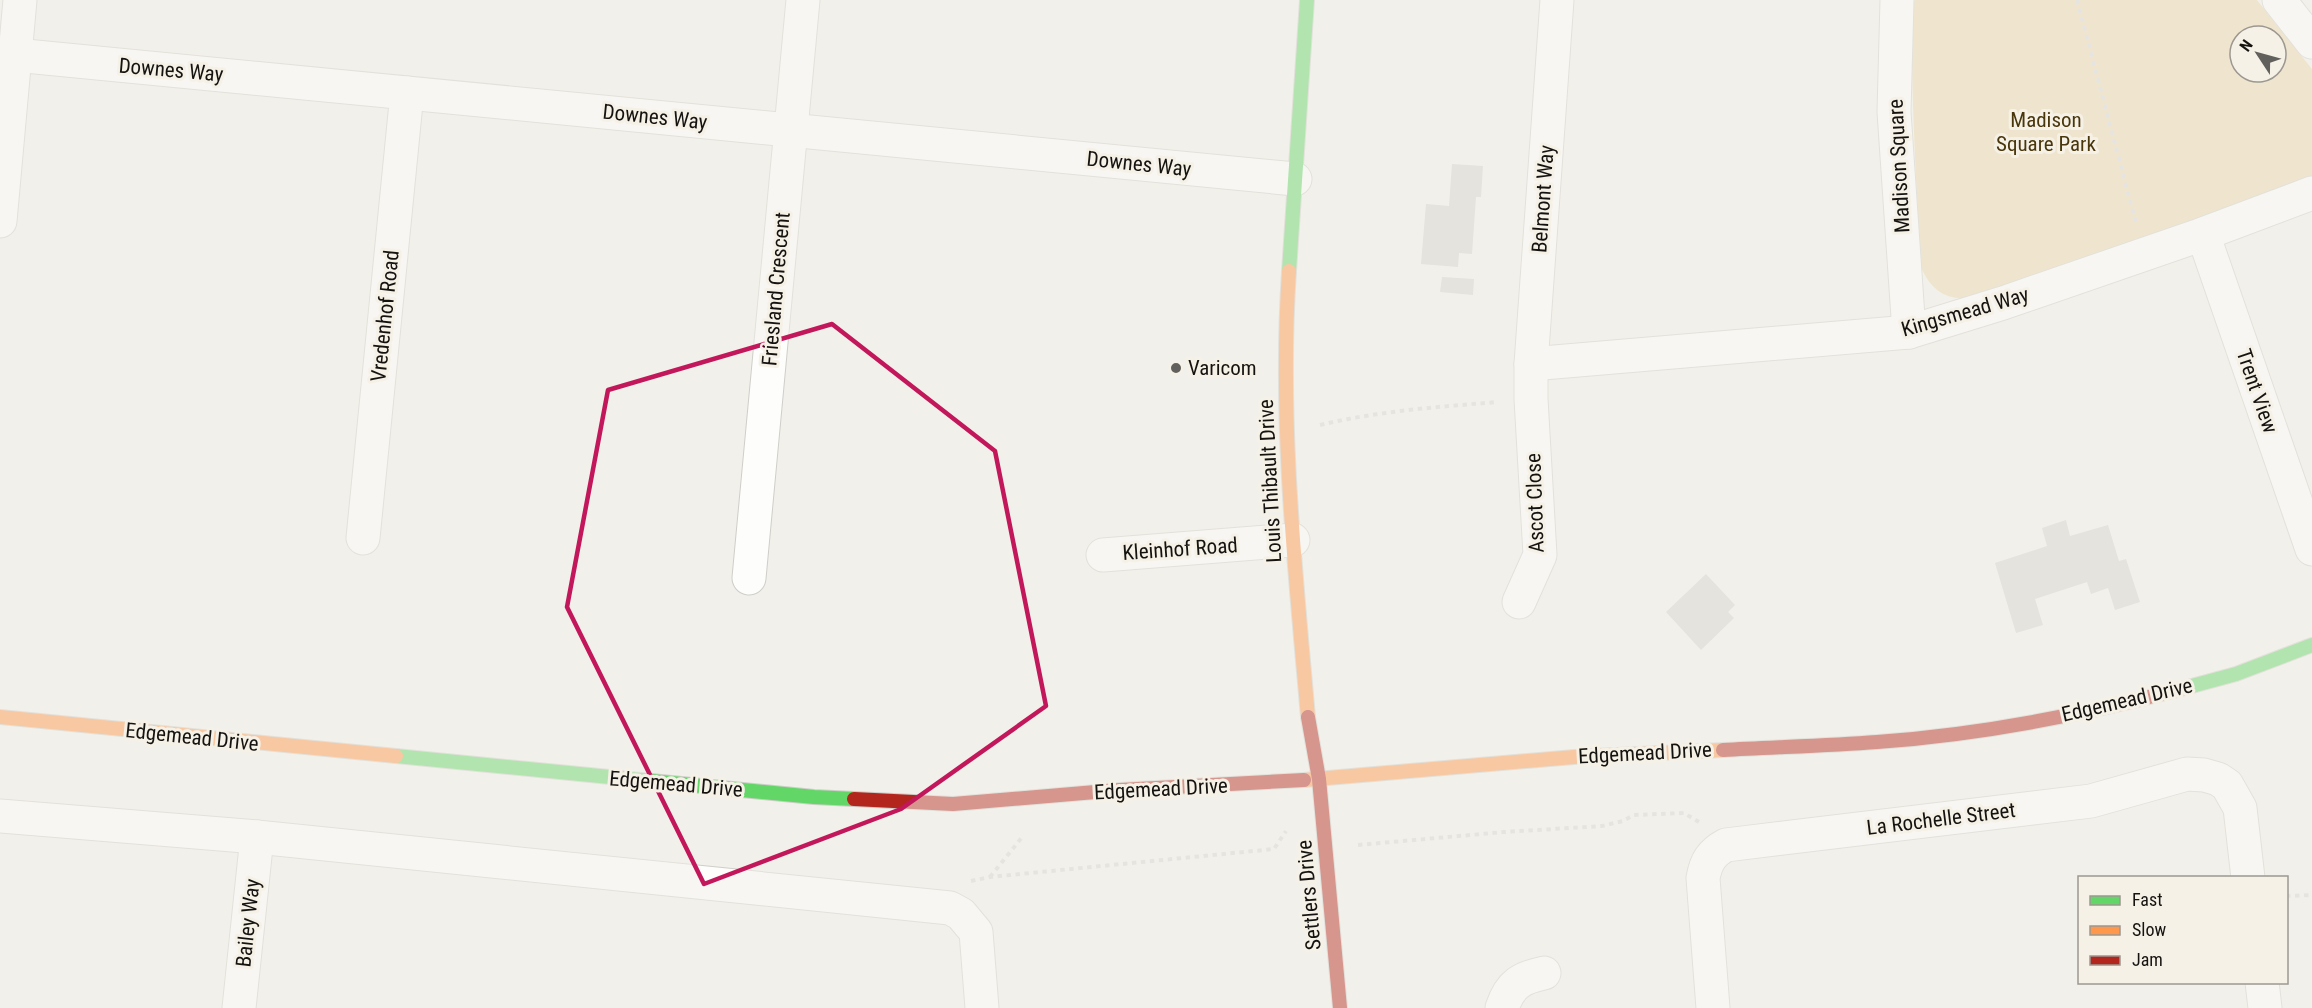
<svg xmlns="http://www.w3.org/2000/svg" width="2312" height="1008" viewBox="0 0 2312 1008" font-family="'Roboto Condensed',sans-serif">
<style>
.green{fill:#ecd8ae;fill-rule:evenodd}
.building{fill:#d4d2ce}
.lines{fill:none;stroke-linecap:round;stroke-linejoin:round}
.street-casing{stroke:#cfcec9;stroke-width:35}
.fast-casing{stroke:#cfcec9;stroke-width:16}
.slow-casing{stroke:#cfcec9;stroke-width:16}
.jam-casing{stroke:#cfcec9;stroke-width:16}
.path{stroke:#d7d6d4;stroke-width:4;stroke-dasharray:4.5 4.5;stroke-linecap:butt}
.street{stroke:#fdfdfc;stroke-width:33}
.fast{stroke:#63d668;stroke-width:14}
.slow{stroke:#ff974d;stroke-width:14}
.jam{stroke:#b3261e;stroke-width:14}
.marked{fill:none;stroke:#c2185b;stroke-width:4.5;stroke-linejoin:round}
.poi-dot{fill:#62605c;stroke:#f6f1e7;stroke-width:2}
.labels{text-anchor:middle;stroke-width:6;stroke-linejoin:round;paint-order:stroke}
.street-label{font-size:21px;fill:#151310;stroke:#f6f1e7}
.park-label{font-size:21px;fill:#49370b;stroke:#f6f1e7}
.poi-label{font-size:21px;fill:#151310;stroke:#f6f1e7;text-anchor:start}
</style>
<rect width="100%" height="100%" fill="#f2f0ea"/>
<path class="green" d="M1915,0H2257L2312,69V179L1974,297C1948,302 1931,291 1921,267C1917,200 1913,132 1912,64C1911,45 1906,17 1915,0ZM2240,36H2276V72H2240Z"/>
<g class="building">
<polygon points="1452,164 1483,166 1481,197 1476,197 1472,254 1459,253 1458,267 1421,264 1426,204 1449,206"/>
<polygon points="1442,277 1474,279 1473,295 1440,292"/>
<polygon points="2066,520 2070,536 2108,525 2119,561 2126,559 2140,602 2115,610 2108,588 2091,594 2087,582 2035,599 2043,625 2016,633 1995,563 2047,546 2042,528"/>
<polygon points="1706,574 1735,605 1728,612 1734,618 1701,650 1666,612"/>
</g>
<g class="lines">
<g class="street-casing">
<g id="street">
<polyline points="1897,0 1894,112 1909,332"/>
<polyline points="2279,0 2312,42"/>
<polyline points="15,55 1295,179"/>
<polyline points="0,221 20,0"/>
<polyline points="2203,234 2312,549"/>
<polyline points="1531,364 1909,332 2003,303 2203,234 2312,193"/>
<polyline points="363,538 407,93"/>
<polyline points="1103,555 1293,540"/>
<polyline points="749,578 803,0"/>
<polyline points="1519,602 1540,555 1531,399 1531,364 1557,0"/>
<polyline points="0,816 257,837 950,908 961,914 976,932 982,1008"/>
<polyline points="2262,982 2265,1008"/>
<polyline points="239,1008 257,837"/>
<path d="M1502,1008C1510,984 1521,978 1544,973"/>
<path d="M1713,1008L1703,878C1706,862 1711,853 1726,845L2091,801L2187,774L2204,775L2218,779L2227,785L2240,808L2248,878"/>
</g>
</g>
<g class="fast-casing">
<g id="fast">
<polyline points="1289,271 1307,0"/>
<polyline points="2177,690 2236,674 2312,645"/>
<polyline points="396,756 814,797 854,799"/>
</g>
</g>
<g class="slow-casing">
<g id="slow">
<path d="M1289,271C1279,420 1295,569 1308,717"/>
<polyline points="0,717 396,756"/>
<polyline points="1304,780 1574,757 1723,750"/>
</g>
</g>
<g class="jam-casing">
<g id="jam">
<polyline points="1308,717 1319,779 1340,1008"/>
<path d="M1723,750C1774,747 1826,746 1877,742C1976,735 2081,715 2177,690"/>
<polyline points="854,799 953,804 1119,790 1304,780"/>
</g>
</g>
<g class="path">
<polyline points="2077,0 2136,223"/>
<path d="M1320,425C1378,411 1438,407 1497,402"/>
<polyline points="1358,845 1504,832 1602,826 1623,821 1634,815 1684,813 1699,822"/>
<polyline points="990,877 1023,836"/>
<polyline points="971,881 990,877 1274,849 1286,831"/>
<polyline points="2286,896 2312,895"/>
</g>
<use href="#street" class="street"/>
<use href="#fast" class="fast"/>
<use href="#slow" class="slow"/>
<use href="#jam" class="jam"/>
</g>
<path d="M0 0H2312V1008H0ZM832,324L995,451L1046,706L901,809L704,884L567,607L608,390Z" fill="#f2f0ea" fill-opacity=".55" fill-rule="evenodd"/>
<path class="marked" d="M832,324L995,451L1046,706L901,809L704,884L567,607L608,390Z"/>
<circle class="poi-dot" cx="1176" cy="368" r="6"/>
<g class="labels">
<g class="street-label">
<text transform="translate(171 70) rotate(5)" y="7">Downes Way</text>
<text transform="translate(655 117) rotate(6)" y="7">Downes Way</text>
<text transform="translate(1139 164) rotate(6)" y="7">Downes Way</text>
<text transform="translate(1899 166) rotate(-93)" y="7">Madison Square</text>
<text transform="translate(1543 199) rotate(-86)" y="7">Belmont Way</text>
<text transform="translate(776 289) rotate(-85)" y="7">Friesland Crescent</text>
<text transform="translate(1965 312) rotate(-16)" y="7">Kingsmead Way</text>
<text transform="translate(385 316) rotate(-84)" y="7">Vredenhof Road</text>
<text transform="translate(2257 391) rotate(71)" y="7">Trent View</text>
<text transform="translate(1270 481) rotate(-93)" y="7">Louis Thibault Drive</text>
<text transform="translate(1535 503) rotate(-92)" y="7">Ascot Close</text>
<text transform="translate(1180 549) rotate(-4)" y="7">Kleinhof Road</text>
<text transform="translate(2127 700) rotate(-13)" y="7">Edgemead Drive</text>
<text transform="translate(192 737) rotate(6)" y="7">Edgemead Drive</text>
<text transform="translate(1645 753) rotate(-3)" y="7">Edgemead Drive</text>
<text transform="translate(676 784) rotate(5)" y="7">Edgemead Drive</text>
<text transform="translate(1161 789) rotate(-3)" y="7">Edgemead Drive</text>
<text transform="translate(1941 819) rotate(-7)" y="7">La Rochelle Street</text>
<text transform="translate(1309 895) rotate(-95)" y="7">Settlers Drive</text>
<text transform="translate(248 923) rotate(-84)" y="7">Bailey Way</text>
</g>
<g class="park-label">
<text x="2046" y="127">Madison<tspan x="2046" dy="24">Square Park</tspan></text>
</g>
<g class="poi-label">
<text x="1188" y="375">Varicom</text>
</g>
</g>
<rect x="2078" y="876" width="210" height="108" fill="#f6f1e7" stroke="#9c9891" stroke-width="1.5"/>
<rect x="2090" y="896" width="30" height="9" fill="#63d668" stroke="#9c9891" stroke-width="1.5"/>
<text x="2132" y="906" font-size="18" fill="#151310">Fast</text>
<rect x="2090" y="926" width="30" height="9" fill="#ff974d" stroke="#9c9891" stroke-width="1.5"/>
<text x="2132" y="936" font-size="18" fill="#151310">Slow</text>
<rect x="2090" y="956" width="30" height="9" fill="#b3261e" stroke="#9c9891" stroke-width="1.5"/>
<text x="2132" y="966" font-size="18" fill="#151310">Jam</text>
<g transform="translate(2258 54) rotate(306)"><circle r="28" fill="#f6f1e7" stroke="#9c9891" stroke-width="1.5"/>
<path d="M0-4.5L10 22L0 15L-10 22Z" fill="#62605c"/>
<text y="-9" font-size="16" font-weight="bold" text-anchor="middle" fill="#151310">N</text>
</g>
</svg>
